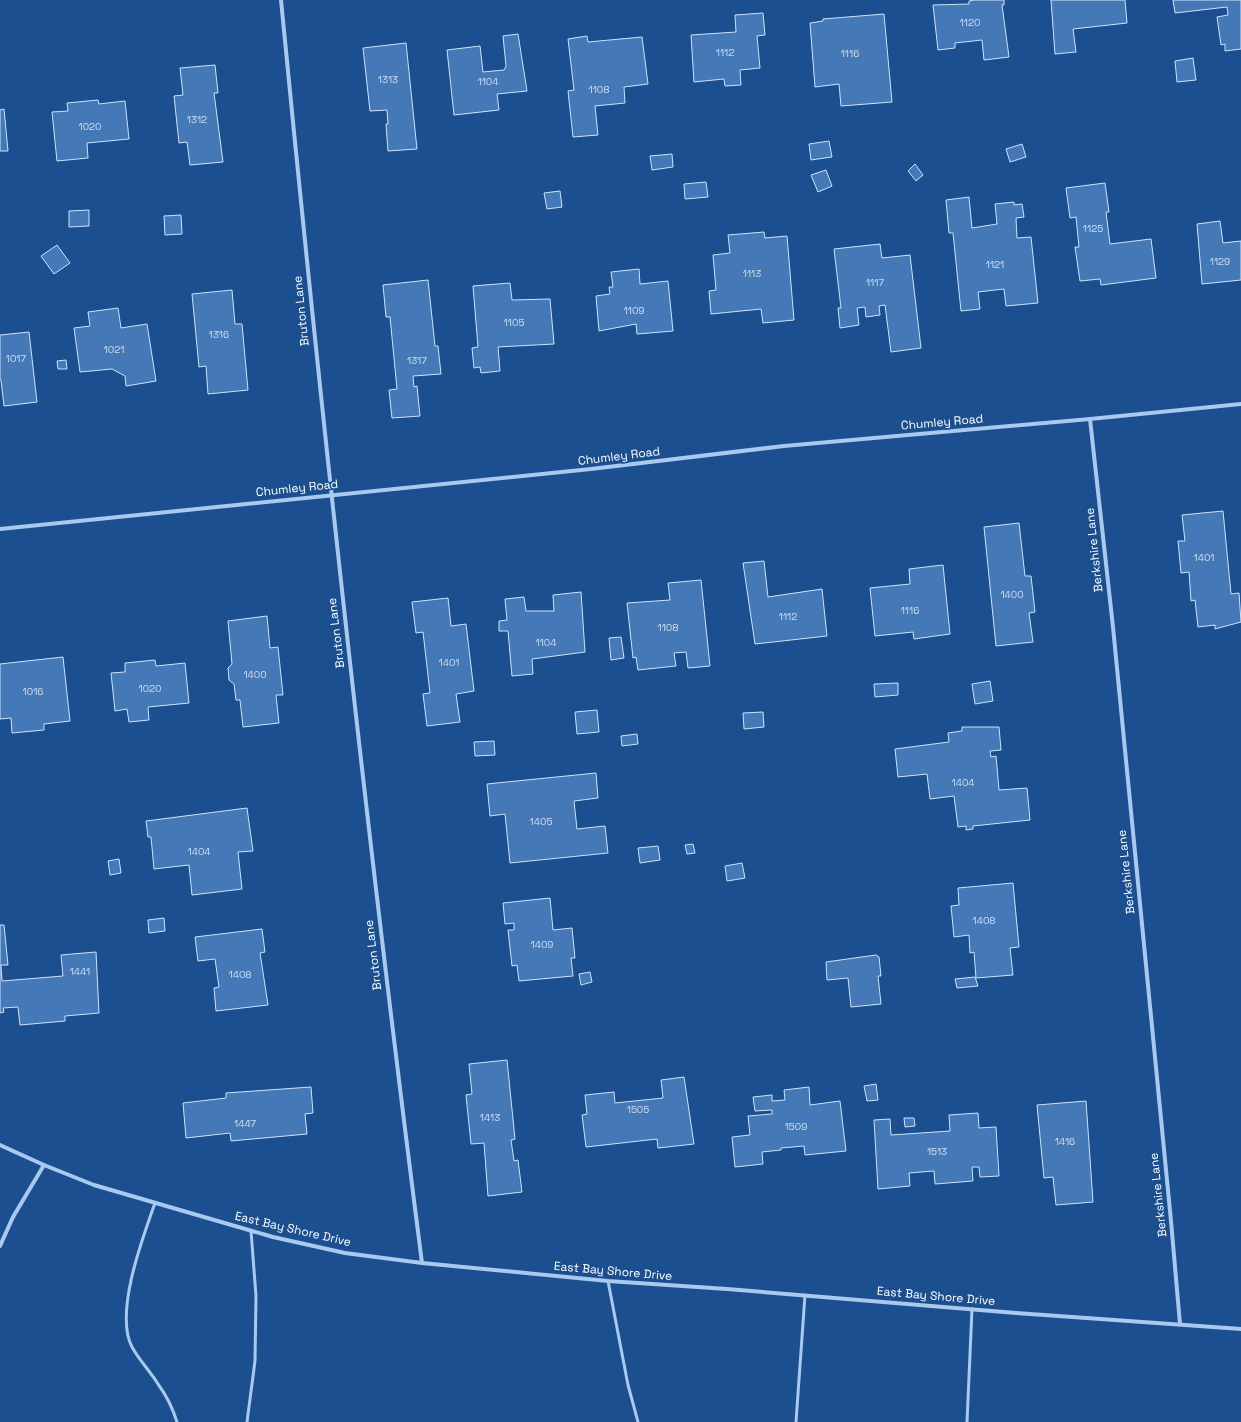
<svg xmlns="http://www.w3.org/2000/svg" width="1241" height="1422" viewBox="0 0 1241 1422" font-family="'Space Grotesk',sans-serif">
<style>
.building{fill:#4478b7;stroke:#cfe3fa}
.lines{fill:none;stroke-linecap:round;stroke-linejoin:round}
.service{stroke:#a9c9ee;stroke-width:3}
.minor{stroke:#a9c9ee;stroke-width:4}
.labels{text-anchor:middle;stroke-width:3.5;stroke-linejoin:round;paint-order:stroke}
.number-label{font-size:10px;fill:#d0dded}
.street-label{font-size:12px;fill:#fff;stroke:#1b4f8f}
</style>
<rect width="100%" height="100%" fill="#1b4f8f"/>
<g class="building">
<polygon points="1004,0 1004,5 1002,5 1009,57 984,60 982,40 955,43 955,48 938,50 933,5 969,4 969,1 975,0"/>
<polygon points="1051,0 1125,0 1127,23 1073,29 1076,52 1055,54"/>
<polygon points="1173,0 1241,0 1241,49 1225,51 1225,44 1221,45 1217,17 1228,15 1227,7 1175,13"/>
<polygon points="763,13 765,35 757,36 760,68 740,70 741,85 725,86 724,79 694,82 691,35 736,32 735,15"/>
<polygon points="884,14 892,102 841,106 839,84 815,87 810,23 823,21 823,19"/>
<polygon points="518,34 527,91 497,94 499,110 454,115 447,50 480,46 483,72 504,70 506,66 503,36"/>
<polygon points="587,36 588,42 642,37 648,84 624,87 625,103 595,106 598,135 573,137 568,91 574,90 568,39"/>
<polygon points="406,43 417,149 388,151 386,124 388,124 387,110 370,111 363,48"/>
<polygon points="1193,58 1196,80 1177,82 1175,61"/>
<polygon points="215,65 218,93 214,93 223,162 190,165 187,142 179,143 174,96 183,95 180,68"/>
<polygon points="98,100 99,104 125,101 129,139 87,143 88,158 57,161 52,112 68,111 67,103"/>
<polygon points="4,109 8,151 0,151 0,110"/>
<polygon points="829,141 832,157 811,160 809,144"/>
<polygon points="1022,144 1026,157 1010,162 1006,149"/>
<polygon points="672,154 673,167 652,170 650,156"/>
<polygon points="915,164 923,175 916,181 908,171"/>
<polygon points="826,170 832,186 818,192 811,175"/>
<polygon points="706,182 708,197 685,199 684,184"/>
<polygon points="1105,183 1109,212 1106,212 1110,244 1151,239 1156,278 1101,285 1100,279 1080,281 1075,247 1079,247 1076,217 1070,218 1066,188"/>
<polygon points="560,191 562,207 547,209 544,193"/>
<polygon points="969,197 972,228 997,224 995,204 1014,202 1014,205 1022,204 1024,217 1016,218 1017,238 1031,237 1038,303 1006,306 1004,289 978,292 980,309 961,311 953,233 949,233 946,200"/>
<polygon points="89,210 89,226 69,227 69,211"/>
<polygon points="181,215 182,234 165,235 164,216"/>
<polygon points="1220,221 1223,243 1241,241 1241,280 1202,284 1197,224"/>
<polygon points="764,232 765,238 787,236 794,320 763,323 761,309 711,314 709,291 716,290 713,255 730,253 728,235"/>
<polygon points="880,244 882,258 910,255 921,348 891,352 885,305 879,306 880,315 866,317 865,307 857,308 859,325 840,328 838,308 841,308 834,249"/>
<polygon points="57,245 70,263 54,274 41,256"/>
<polygon points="639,269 640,284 668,281 673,331 637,334 636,324 599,331 596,296 610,294 609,287 613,287 611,272"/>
<polygon points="428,280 435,346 438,346 441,374 413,376 414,387 417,386 420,416 392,418 389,390 397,389 390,317 386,317 383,285"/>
<polygon points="510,283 512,300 550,299 554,344 498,347 500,371 481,373 480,367 474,368 472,348 478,347 473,286"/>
<polygon points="232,290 235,324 242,324 248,390 208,394 206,366 199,367 192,294"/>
<polygon points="118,308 121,328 147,324 156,381 126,386 125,376 112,369 80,372 74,328 90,326 88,312"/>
<polygon points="29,332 37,402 4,406 1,380 0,380 0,335"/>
<polygon points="66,360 67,369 58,369 57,361"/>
<polygon points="1223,511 1231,594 1239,593 1241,622 1215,629 1215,625 1198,627 1195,600 1191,601 1189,572 1181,573 1178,541 1185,541 1182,515"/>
<polygon points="1019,523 1025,576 1031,576 1035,612 1029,613 1033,642 996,646 984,527"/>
<polygon points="764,561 768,597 822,589 827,636 755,644 743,563"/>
<polygon points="943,565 950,634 914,639 913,632 875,636 870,588 910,584 909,569"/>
<polygon points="701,580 710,666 688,668 686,652 674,653 676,666 638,670 636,657 633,658 627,603 670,600 668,583"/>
<polygon points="581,592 585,652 532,659 533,674 512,676 508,631 499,631 499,621 507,620 505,599 524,597 526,611 554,611 553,595"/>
<polygon points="448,598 451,626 466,624 474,691 456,694 460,722 427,726 423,694 430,693 423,632 416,633 412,602"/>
<polygon points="267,616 270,648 278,647 283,695 276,695 279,723 243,727 240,700 236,700 234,684 229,680 228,668 232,664 228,621"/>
<polygon points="621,637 624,658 611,660 609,638"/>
<polygon points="63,657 70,721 44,724 44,730 12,733 11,718 0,719 0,664"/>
<polygon points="155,660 156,666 185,663 189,703 148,707 149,720 129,722 127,709 115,711 111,673 125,672 125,663"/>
<polygon points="990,681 993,701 975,704 972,684"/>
<polygon points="898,683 898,695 875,697 874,684"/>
<polygon points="597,710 599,732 577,734 575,712"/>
<polygon points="763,712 764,727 744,729 743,713"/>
<polygon points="962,727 999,727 1001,750 990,751 991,757 996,756 999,790 1027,788 1030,820 973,826 973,829 966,830 966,826 958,827 954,796 930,799 927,774 898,777 895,749 949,742 948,733 962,731"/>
<polygon points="637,734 638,744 622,746 621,736"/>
<polygon points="494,741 495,755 475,756 474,742"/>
<polygon points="596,773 598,798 574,801 577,829 605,826 608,853 510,863 505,814 490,816 487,784"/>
<polygon points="247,808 253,851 238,852 242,889 192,895 189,865 154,869 151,837 148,837 146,821"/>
<polygon points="693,844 695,853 687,854 685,845"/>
<polygon points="658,846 660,860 640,863 638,848"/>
<polygon points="119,859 121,873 110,875 108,861"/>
<polygon points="742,863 745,878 727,881 725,866"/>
<polygon points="1013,883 1019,947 1010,948 1013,975 976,978 974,952 970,953 969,935 954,937 951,906 959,905 958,888"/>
<polygon points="550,898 553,930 572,928 575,958 571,958 573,976 519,981 517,965 512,966 508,930 514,930 514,923 505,924 503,903"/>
<polygon points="164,918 165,931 149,933 148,920"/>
<polygon points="0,925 4,925 8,965 1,965 2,981 63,976 61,955 96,952 99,1013 65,1016 65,1021 20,1025 18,1007 3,1008 4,1012 0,1013"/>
<polygon points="262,929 265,952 260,953 268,1005 216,1011 214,988 219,987 215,959 198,961 195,937"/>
<polygon points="876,955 879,957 881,976 878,976 881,1004 851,1007 848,978 827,980 826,962"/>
<polygon points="590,972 592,982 581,985 579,974"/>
<polygon points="975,977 978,986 957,988 955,979"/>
<polygon points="507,1060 515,1139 511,1140 514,1161 518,1160 522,1192 488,1196 484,1143 471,1144 466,1095 472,1094 469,1064"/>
<polygon points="684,1077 694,1144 658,1148 657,1139 586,1147 582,1115 587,1114 585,1095 614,1092 615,1103 663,1098 661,1080"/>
<polygon points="876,1084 878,1100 867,1101 864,1086"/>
<polygon points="311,1087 313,1113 305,1114 307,1134 231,1141 230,1133 186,1138 183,1103 226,1098 226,1093"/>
<polygon points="809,1087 810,1105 840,1101 846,1151 805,1155 804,1146 781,1148 781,1150 762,1152 763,1164 735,1167 732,1137 750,1135 748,1116 772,1114 772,1110 755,1111 753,1097 772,1095 772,1101 785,1100 784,1090"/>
<polygon points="1086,1101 1093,1202 1056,1205 1053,1177 1044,1178 1037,1105"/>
<polygon points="978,1113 979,1128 996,1127 999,1176 980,1177 979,1167 972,1167 973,1181 935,1184 934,1171 909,1173 910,1186 878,1189 874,1120 890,1119 891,1135 950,1131 949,1115"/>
<polygon points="904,1118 914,1118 915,1126 905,1127"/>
</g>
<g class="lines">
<g class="service">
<path d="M155,1203C143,1237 114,1313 132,1347C139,1360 150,1371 158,1384C166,1395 173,1409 177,1422"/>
<polyline points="608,1281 628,1385 638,1422"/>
<polyline points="247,1422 255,1361 256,1296 251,1231"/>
<polyline points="796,1422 805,1295"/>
<polyline points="967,1422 972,1309"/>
</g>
<g class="minor">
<path d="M281,0C322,422 368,843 422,1263"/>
<polyline points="1090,419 1113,627 1171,1221 1180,1324"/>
<polyline points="0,529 591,469 784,446 1090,419 1241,404"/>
<polyline points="0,1145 44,1165 94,1185 273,1237 345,1253 422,1263 608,1281 727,1289 1016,1313 1241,1329"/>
<polyline points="0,1246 13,1217 44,1165"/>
</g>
</g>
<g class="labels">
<g class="number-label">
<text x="970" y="26">1120</text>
<text x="725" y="56">1112</text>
<text x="850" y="57">1116</text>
<text x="388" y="83">1313</text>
<text x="488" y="85">1104</text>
<text x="599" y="93">1108</text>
<text x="197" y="123">1312</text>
<text x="90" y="130">1020</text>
<text x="1093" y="232">1125</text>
<text x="1220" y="265">1129</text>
<text x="995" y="268">1121</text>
<text x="752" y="277">1113</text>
<text x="875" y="286">1117</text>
<text x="634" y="314">1109</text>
<text x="514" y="326">1105</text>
<text x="219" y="338">1316</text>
<text x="114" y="353">1021</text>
<text x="16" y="362">1017</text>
<text x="417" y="364">1317</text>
<text x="1204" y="561">1401</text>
<text x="1012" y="598">1400</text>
<text x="910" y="614">1116</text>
<text x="788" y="620">1112</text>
<text x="668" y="631">1108</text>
<text x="546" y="646">1104</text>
<text x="449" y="666">1401</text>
<text x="255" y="678">1400</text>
<text x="150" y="692">1020</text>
<text x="33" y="695">1016</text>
<text x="963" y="786">1404</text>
<text x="541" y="825">1405</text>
<text x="199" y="855">1404</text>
<text x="984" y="924">1408</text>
<text x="542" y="948">1409</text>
<text x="80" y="975">1441</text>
<text x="240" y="978">1408</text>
<text x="638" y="1113">1505</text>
<text x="490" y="1121">1413</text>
<text x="245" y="1127">1447</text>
<text x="796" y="1130">1509</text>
<text x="1065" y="1145">1416</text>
<text x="937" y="1155">1513</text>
</g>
<g class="street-label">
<text transform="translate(301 311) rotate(-96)" y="4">Bruton Lane</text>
<text transform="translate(942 422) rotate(-5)" y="4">Chumley Road</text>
<text transform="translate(619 456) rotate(-7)" y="4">Chumley Road</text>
<text transform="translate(297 488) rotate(-6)" y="4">Chumley Road</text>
<text transform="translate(1094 550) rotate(-96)" y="4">Berkshire Lane</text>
<text transform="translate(336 633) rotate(-97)" y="4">Bruton Lane</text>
<text transform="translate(1126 872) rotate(-96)" y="4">Berkshire Lane</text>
<text transform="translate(373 955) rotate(-97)" y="4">Bruton Lane</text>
<text transform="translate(1158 1195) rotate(-96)" y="4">Berkshire Lane</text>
<text transform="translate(293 1229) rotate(13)" y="4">East Bay Shore Drive</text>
<text transform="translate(613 1271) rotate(5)" y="4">East Bay Shore Drive</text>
<text transform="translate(936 1296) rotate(5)" y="4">East Bay Shore Drive</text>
</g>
</g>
</svg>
